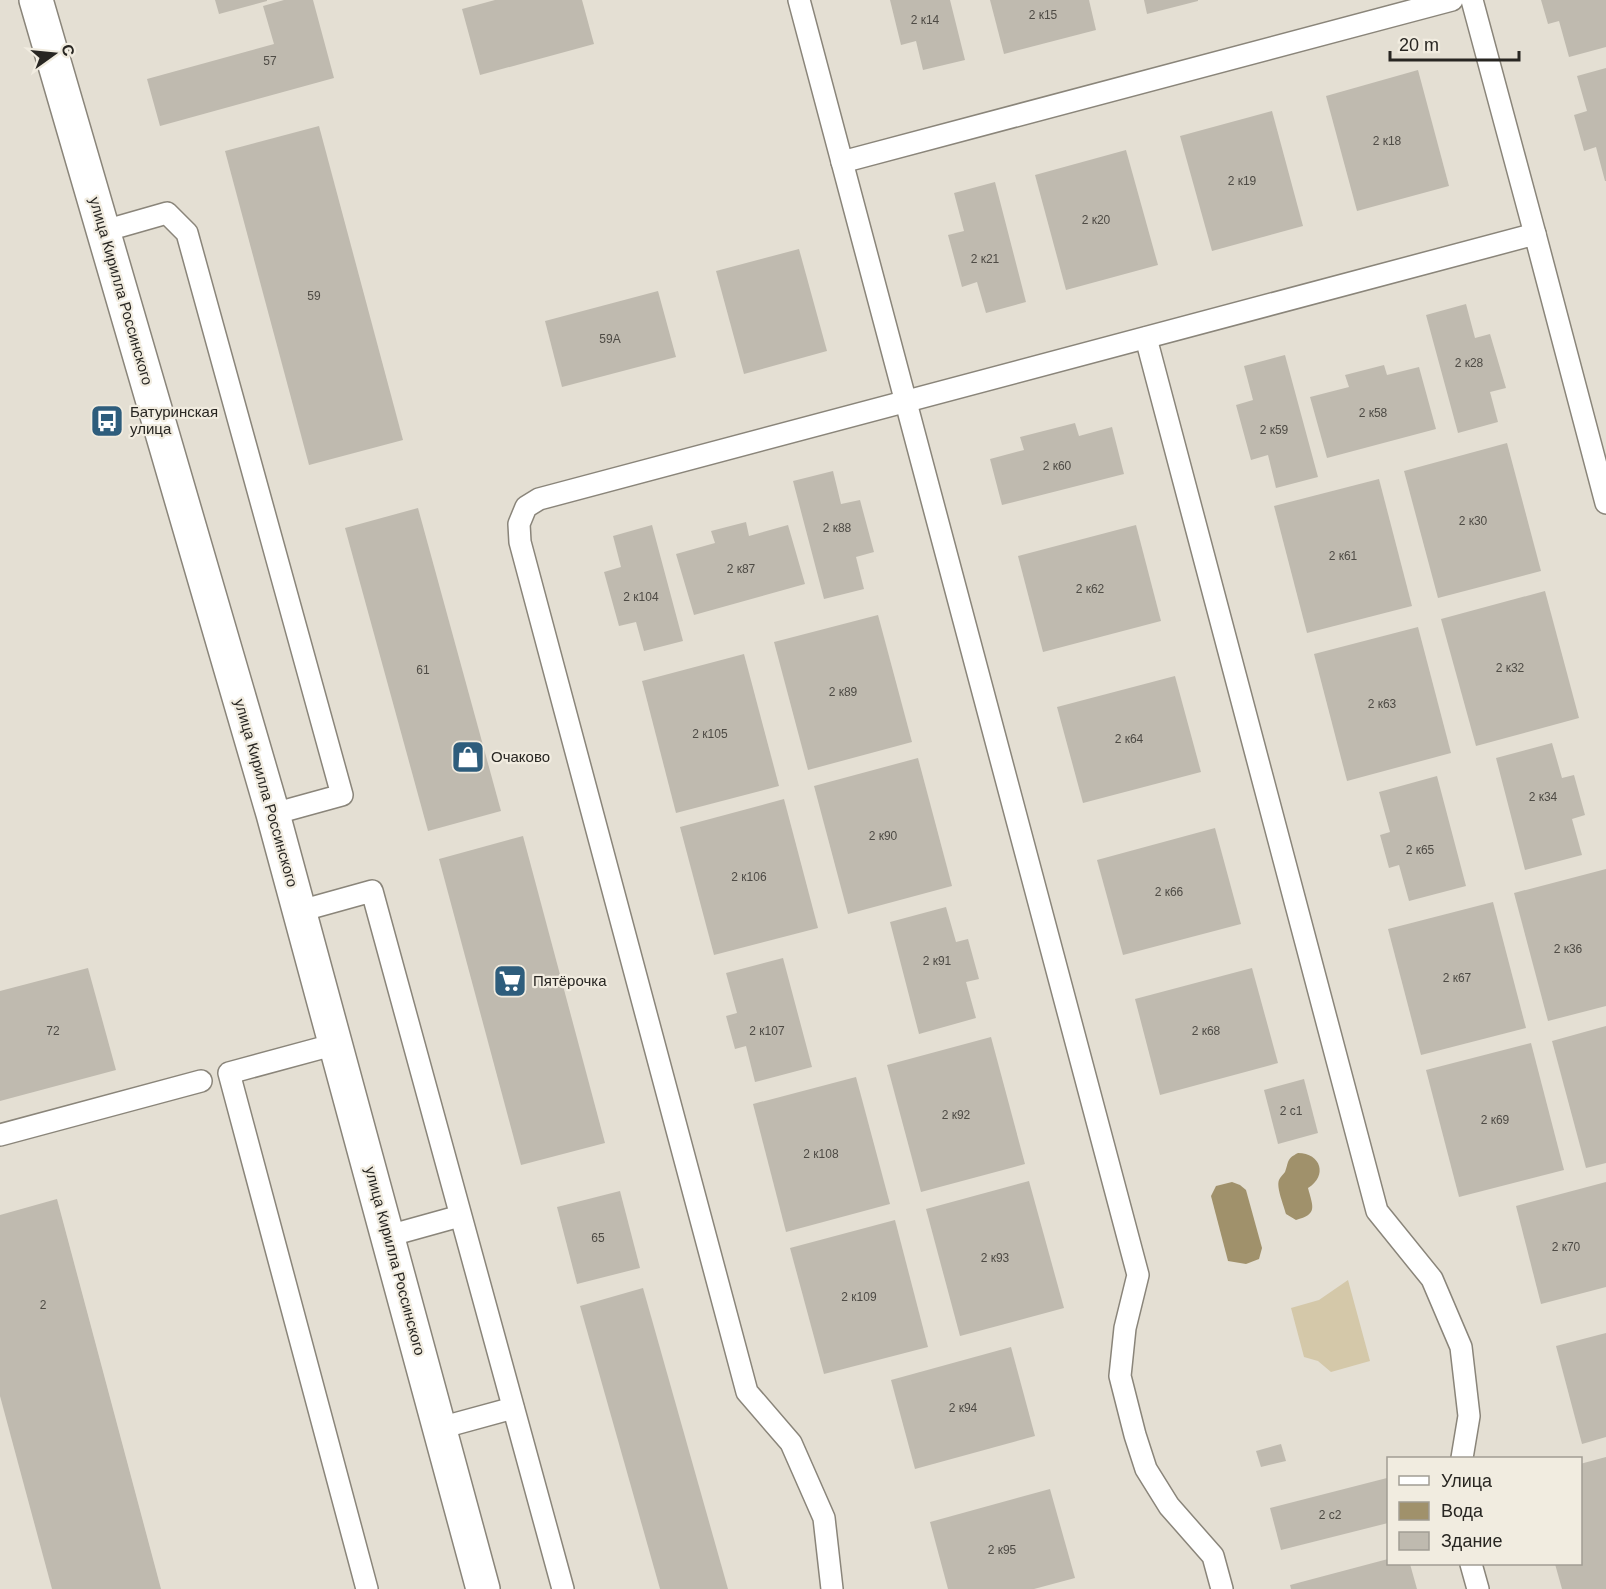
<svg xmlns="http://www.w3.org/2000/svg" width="1606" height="1589" viewBox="0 0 1606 1589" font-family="Helvetica,sans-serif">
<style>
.green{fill:#d4c8a9}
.water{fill:#a0916b}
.building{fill:#bfbaaf}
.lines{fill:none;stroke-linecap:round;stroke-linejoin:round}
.lane-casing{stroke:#8a857a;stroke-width:24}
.secondary-casing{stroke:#8a857a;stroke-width:36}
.lane{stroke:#fff;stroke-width:21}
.secondary{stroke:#fff;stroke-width:33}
.labels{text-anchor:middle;stroke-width:4.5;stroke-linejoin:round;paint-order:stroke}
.number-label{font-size:12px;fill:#4e4b45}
.street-label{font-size:15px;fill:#282622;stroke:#f1ece0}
.poi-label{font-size:15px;fill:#282622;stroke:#f1ece0;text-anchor:start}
</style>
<rect width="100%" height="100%" fill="#e4dfd3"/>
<polygon class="green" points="1348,1280 1370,1361 1331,1372 1318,1361 1304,1357 1291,1308 1319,1300"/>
<g class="water">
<path d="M1298,1153C1321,1153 1328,1176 1308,1188C1313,1207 1318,1214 1296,1220L1286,1214C1284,1206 1276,1187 1279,1180C1280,1177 1283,1175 1285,1172C1289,1162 1286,1159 1298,1153Z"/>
<polygon points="1232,1182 1240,1185 1246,1190 1262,1248 1259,1259 1246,1264 1228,1261 1211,1196 1216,1186"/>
</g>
<g class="building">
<polygon points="215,0 267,0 267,1 219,14"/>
<polygon points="284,0 313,0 334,78 160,126 147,79 274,44 263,6"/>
<polygon points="495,0 582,0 594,44 480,75 462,9"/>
<polygon points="890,0 950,0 965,60 923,70 916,41 901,45"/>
<polygon points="990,0 1089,0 1096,30 1004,54"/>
<polygon points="1144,0 1198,0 1198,1 1147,14"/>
<polygon points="1541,0 1606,0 1606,47 1569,57 1559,21 1548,24"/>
<polygon points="1606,68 1606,181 1605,181 1596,147 1584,151 1574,115 1587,111 1577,76"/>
<polygon points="1418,70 1449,186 1357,211 1326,96"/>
<polygon points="1272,111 1303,226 1212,251 1180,136"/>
<polygon points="319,126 403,440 309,465 225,151"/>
<polygon points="1126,150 1158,265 1066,290 1035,175"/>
<polygon points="995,182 1026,302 986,313 977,282 962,287 948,235 964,231 954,193"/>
<polygon points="799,249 827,351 744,374 716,271"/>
<polygon points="658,291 676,357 562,387 545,321"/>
<polygon points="1466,304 1475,338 1490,334 1506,388 1490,392 1498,422 1458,433 1426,315"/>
<polygon points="1285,355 1318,477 1276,488 1268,455 1251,460 1236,405 1253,400 1244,366"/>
<polygon points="1384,365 1387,375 1419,367 1436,429 1327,458 1310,397 1349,387 1345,375"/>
<polygon points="1075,423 1079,436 1112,427 1124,474 1002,505 990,459 1024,450 1020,437"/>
<polygon points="1507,443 1541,571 1438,598 1404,471"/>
<polygon points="833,471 841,504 860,500 874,552 856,557 864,589 824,599 793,481"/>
<polygon points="1379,479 1412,606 1307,633 1274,506"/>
<polygon points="418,508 501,811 428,831 345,528"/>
<polygon points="746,522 749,536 788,525 805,584 694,615 676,554 715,543 711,531"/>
<polygon points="652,525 683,641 644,651 636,622 619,626 604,572 621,567 613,536"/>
<polygon points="1136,525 1161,621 1043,652 1018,556"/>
<polygon points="1545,591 1579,718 1476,746 1441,619"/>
<polygon points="878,615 912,742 808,770 774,642"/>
<polygon points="1418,627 1451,753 1347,781 1314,654"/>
<polygon points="744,654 779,786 676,813 642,681"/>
<polygon points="1175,676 1201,772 1083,803 1057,707"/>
<polygon points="1552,743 1562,778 1574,775 1585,815 1572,819 1582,855 1525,870 1496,758"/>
<polygon points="918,758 952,886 848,914 814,786"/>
<polygon points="1437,776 1466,886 1409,901 1399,865 1389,868 1380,835 1390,832 1379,792"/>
<polygon points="784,799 818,928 714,955 680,827"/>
<polygon points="1215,828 1241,924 1123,955 1097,860"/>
<polygon points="523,836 605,1143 521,1165 439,859"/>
<polygon points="1606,869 1606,1006 1548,1021 1514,893"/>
<polygon points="1493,902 1526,1028 1421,1055 1388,929"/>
<polygon points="946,907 956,942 968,939 979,979 966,982 976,1018 919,1034 890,922"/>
<polygon points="783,958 812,1067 755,1082 746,1046 735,1049 726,1016 737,1013 726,973"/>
<polygon points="88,968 116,1070 0,1101 0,991"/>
<polygon points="1252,968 1278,1063 1160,1095 1135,999"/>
<polygon points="1606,1026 1606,1163 1586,1168 1552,1041"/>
<polygon points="991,1037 1025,1164 921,1192 887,1065"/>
<polygon points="1531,1043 1564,1170 1459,1197 1426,1070"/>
<polygon points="856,1077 890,1204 786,1232 753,1104"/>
<polygon points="1304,1079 1318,1133 1278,1144 1264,1090"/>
<polygon points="1029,1181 1064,1308 960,1336 926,1209"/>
<polygon points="1606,1182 1606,1287 1541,1304 1516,1206"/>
<polygon points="620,1191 640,1268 577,1284 557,1207"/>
<polygon points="57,1199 161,1589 52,1589 0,1396 0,1215"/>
<polygon points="895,1220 928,1347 824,1374 790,1248"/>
<polygon points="643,1288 728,1589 660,1589 580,1306"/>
<polygon points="1606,1333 1606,1437 1582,1444 1556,1346"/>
<polygon points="1011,1347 1035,1436 915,1469 891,1380"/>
<polygon points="1281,1444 1286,1461 1261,1467 1256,1451"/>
<polygon points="1606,1457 1606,1589 1562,1589 1555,1564 1580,1564 1580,1464"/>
<polygon points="1387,1478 1388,1482 1388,1523 1281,1550 1270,1508"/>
<polygon points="1050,1489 1075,1578 1034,1589 948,1589 930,1522"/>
<polygon points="1388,1559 1388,1564 1410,1564 1417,1589 1291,1589 1290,1585"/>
</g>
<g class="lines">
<g class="lane-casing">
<g id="lane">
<polyline points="799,0 1138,1275 1125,1328 1120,1376 1135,1435 1146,1469 1169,1506 1213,1556 1222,1589"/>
<polyline points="1472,0 1535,234"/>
<polyline points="842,162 1452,0"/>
<polyline points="104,231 167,213 187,233 342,795 273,814"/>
<polyline points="1146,338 1377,1211 1432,1279 1461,1347 1469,1416 1462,1458"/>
<polyline points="300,911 372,891 563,1589"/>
<polyline points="336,1044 229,1073 367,1589"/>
<polyline points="0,1135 201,1081"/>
<polyline points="388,1236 460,1216"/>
<polyline points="440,1428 513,1408"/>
<polyline points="1471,1564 1478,1589"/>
<polyline points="832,1589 824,1518 791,1443 747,1392 520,542 519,524 526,507 539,499 1535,234 1606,503"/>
</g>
</g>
<g class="secondary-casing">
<polyline id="secondary" points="36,0 273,814 483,1589"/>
</g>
<use href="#lane" class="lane"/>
<use href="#secondary" class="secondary"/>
</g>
<defs>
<g id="bus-square" transform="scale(1.725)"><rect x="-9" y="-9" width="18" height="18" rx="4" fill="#2e5d7c" stroke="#f1ece0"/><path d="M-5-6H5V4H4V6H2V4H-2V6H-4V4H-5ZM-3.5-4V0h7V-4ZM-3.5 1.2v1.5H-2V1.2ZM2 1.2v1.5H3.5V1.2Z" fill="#fff"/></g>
<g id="shop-square" transform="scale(1.725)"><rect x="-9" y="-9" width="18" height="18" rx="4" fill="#2e5d7c" stroke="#f1ece0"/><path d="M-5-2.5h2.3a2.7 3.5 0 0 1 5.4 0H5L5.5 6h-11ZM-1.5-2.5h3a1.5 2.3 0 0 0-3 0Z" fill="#fff"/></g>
<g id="supermarket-square" transform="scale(1.725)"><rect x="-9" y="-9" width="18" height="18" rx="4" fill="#2e5d7c" stroke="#f1ece0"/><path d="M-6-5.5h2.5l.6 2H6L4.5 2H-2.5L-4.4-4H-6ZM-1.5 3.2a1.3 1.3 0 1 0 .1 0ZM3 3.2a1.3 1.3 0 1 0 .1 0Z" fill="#fff"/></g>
</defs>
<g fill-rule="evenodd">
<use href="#bus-square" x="107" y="421"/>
<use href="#shop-square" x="468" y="757"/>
<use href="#supermarket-square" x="510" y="981"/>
</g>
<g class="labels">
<g class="number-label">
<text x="1043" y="19">2 к15</text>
<text x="925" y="24">2 к14</text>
<text x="270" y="65">57</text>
<text x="1387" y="145">2 к18</text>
<text x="1242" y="185">2 к19</text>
<text x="1096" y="224">2 к20</text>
<text x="985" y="263">2 к21</text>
<text x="314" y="300">59</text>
<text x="610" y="343">59А</text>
<text x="1469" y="367">2 к28</text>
<text x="1373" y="417">2 к58</text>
<text x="1274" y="434">2 к59</text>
<text x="1057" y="470">2 к60</text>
<text x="1473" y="525">2 к30</text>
<text x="837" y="532">2 к88</text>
<text x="1343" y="560">2 к61</text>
<text x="741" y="573">2 к87</text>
<text x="1090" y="593">2 к62</text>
<text x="641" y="601">2 к104</text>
<text x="1510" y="672">2 к32</text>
<text x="423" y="674">61</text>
<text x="843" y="696">2 к89</text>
<text x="1382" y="708">2 к63</text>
<text x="710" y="738">2 к105</text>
<text x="1129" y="743">2 к64</text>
<text x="1543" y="801">2 к34</text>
<text x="883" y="840">2 к90</text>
<text x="1420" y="854">2 к65</text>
<text x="749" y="881">2 к106</text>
<text x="1169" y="896">2 к66</text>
<text x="1568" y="953">2 к36</text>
<text x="937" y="965">2 к91</text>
<text x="1457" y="982">2 к67</text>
<text x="53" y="1035">72</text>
<text x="767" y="1035">2 к107</text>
<text x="1206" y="1035">2 к68</text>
<text x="1291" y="1115">2 с1</text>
<text x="956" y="1119">2 к92</text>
<text x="1495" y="1124">2 к69</text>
<text x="821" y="1158">2 к108</text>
<text x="598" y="1242">65</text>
<text x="1566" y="1251">2 к70</text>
<text x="995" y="1262">2 к93</text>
<text x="859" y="1301">2 к109</text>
<text x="43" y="1309">2</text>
<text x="963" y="1412">2 к94</text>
<text x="1330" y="1519">2 с2</text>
<text x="1002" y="1554">2 к95</text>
</g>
<g class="street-label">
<text transform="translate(121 291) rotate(74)" y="5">улица Кирилла Россинского</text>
<text transform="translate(266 793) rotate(74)" y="5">улица Кирилла Россинского</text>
<text transform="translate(395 1261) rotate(75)" y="5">улица Кирилла Россинского</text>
</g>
<g class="poi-label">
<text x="130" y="417">Батуринская<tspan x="130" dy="17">улица</tspan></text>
<text x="491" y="762">Очаково</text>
<text x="533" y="986">Пятёрочка</text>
</g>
</g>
<rect x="1387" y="1457" width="195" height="108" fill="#f1ece0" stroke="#a19d94" stroke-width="1.5"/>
<rect x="1399" y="1476" width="30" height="9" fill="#ffffff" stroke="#a19d94" stroke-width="1.5"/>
<text x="1441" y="1487" font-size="18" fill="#282622">Улица</text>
<rect x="1399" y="1502" width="30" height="18" fill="#a0916b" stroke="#a19d94" stroke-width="1.5"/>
<text x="1441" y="1517" font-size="18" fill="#282622">Вода</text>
<rect x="1399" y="1532" width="30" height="18" fill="#bfbaaf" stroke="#a19d94" stroke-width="1.5"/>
<text x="1441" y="1547" font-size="18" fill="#282622">Здание</text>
<g transform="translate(54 54) rotate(75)" stroke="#f1ece0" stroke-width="4.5" paint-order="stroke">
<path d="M0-4.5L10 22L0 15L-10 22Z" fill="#282622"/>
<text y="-9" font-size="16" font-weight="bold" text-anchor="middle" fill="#282622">С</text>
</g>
<path d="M1390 51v9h129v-9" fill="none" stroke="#282622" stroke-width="3"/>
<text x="1399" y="51" font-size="18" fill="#282622" stroke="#f1ece0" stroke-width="4.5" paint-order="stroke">20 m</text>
</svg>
